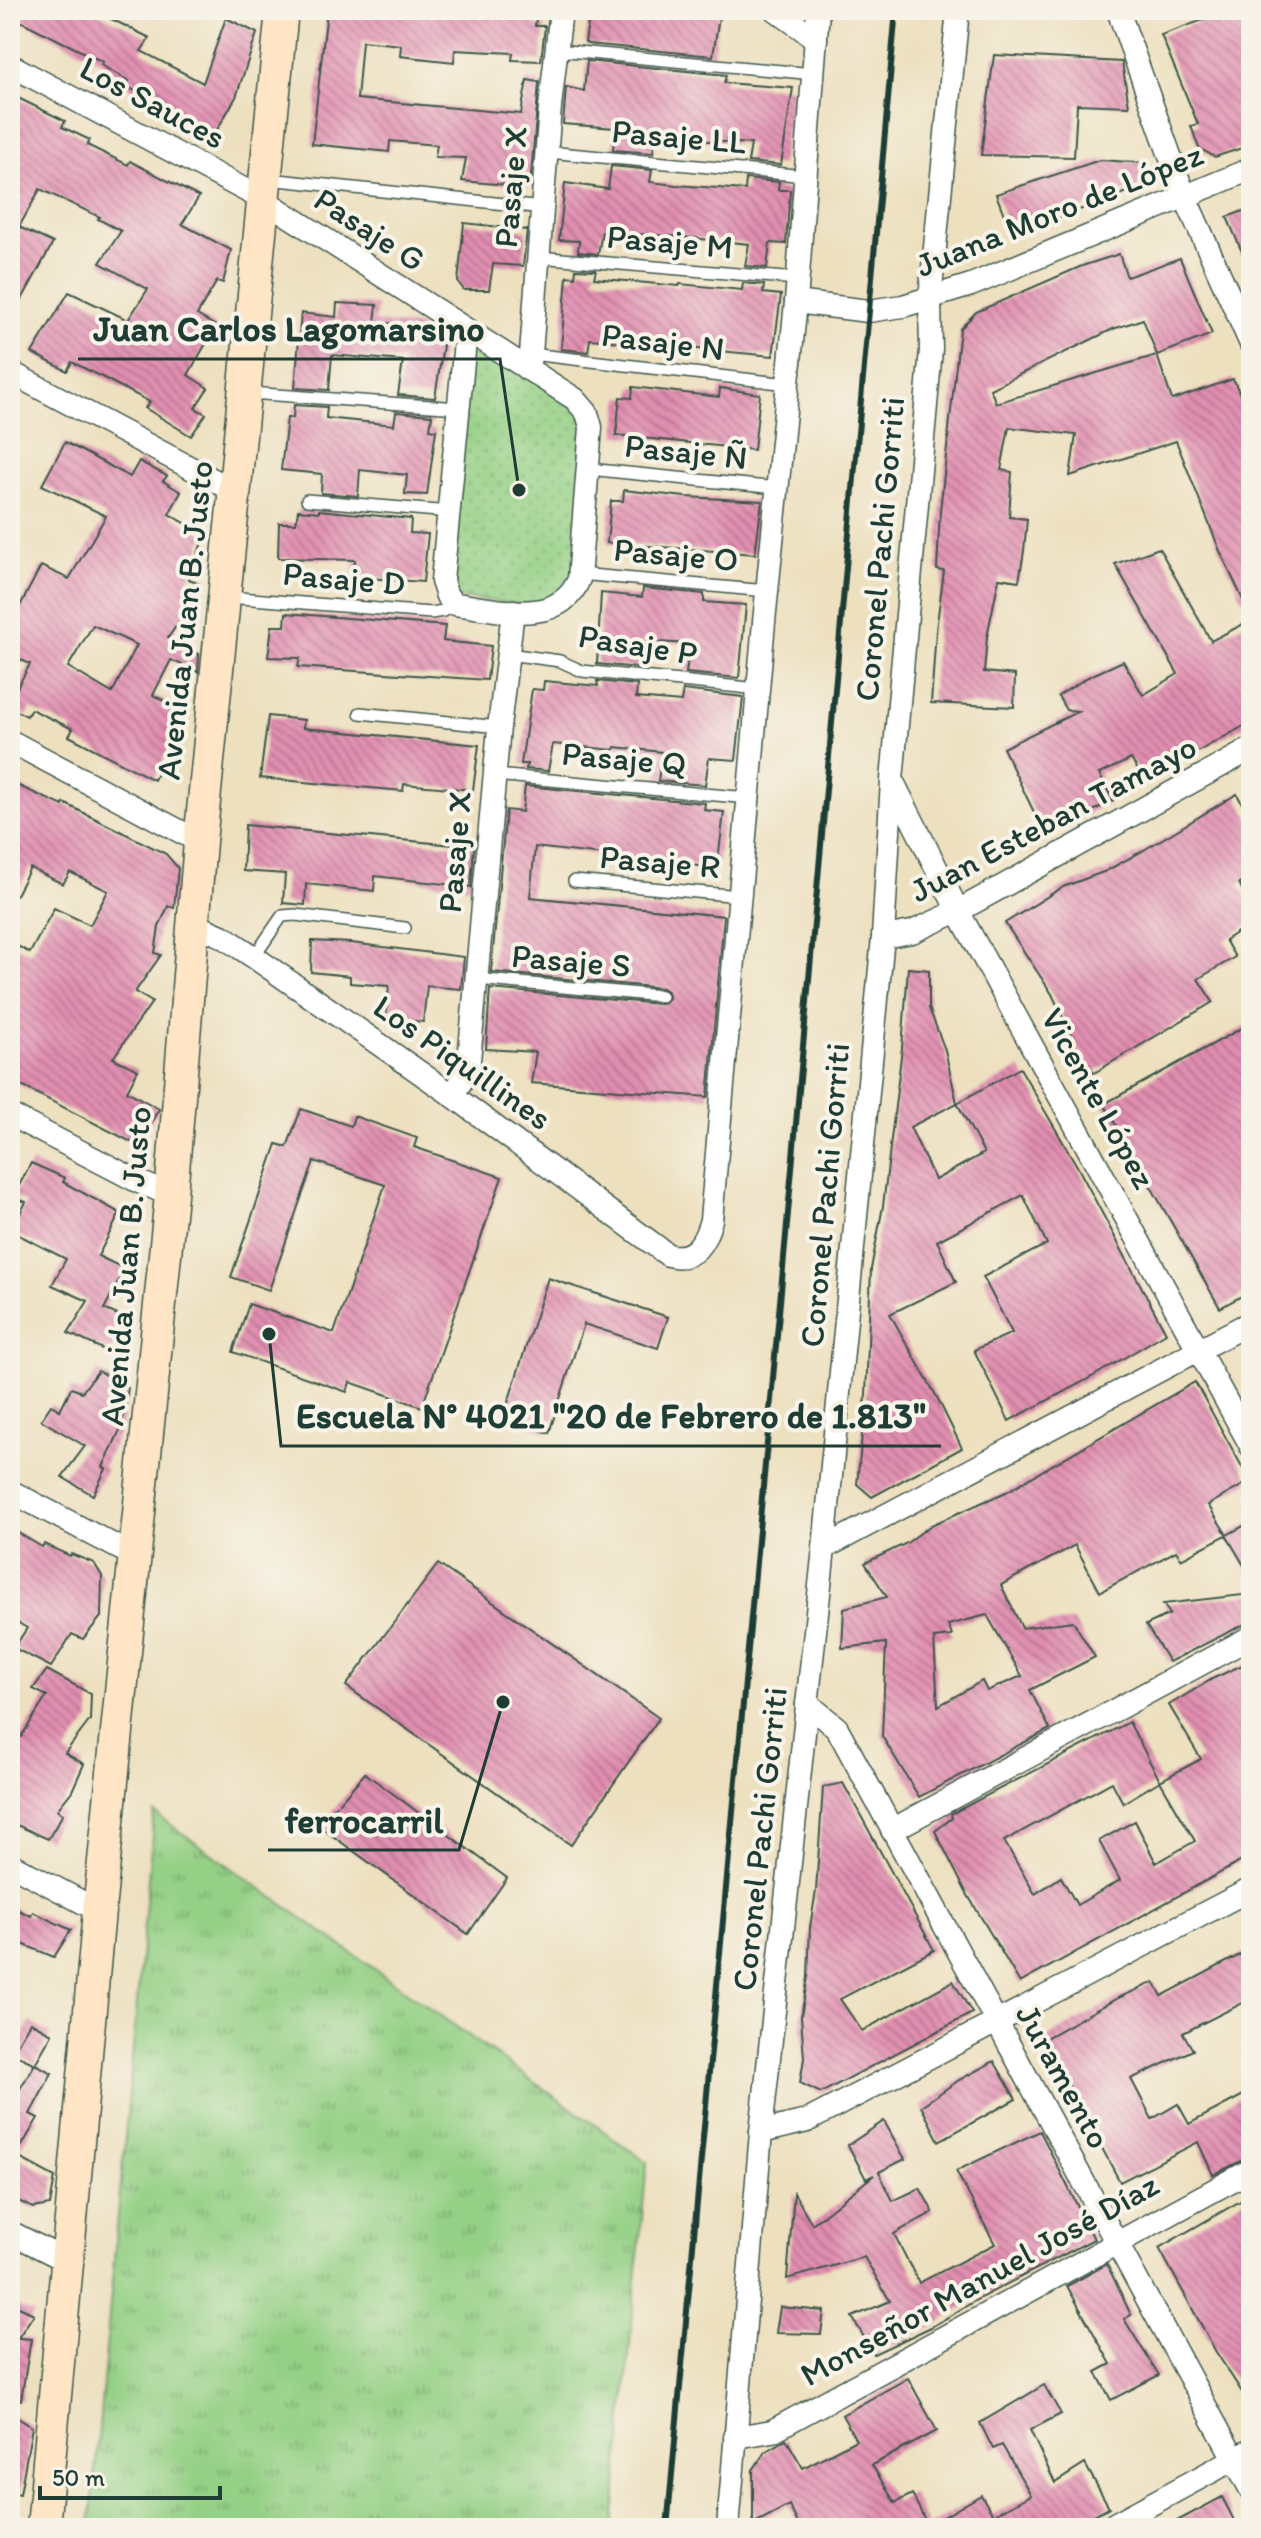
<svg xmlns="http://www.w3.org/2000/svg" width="1261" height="2538" viewBox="0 0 1261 2538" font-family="Itim,sans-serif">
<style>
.grass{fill:url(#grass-tufts);stroke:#5a865c;stroke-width:2}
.park{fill:url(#park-dots);stroke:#5a865c;stroke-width:2}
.building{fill:url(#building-back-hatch);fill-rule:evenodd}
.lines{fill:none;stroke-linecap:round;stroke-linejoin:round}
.lane-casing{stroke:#3e5549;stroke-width:14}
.street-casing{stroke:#3e5549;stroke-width:25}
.secondary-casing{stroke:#3e5549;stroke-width:35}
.lane{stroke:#fff;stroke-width:11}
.street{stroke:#fff;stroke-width:22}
.secondary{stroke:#fde5c5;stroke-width:32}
.rail{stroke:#1f3d34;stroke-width:6}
.labels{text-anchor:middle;stroke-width:8;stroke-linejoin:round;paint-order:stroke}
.street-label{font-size:34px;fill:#1f3d34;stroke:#f7f3e8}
.leader{fill:none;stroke:#1f3d34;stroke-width:3}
.callout-dot{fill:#1f3d34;stroke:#f7f3e8;stroke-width:3}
.callout-label{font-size:36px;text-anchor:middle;font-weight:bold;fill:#1f3d34;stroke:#f7f3e8;stroke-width:8;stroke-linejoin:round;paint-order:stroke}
</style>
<defs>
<pattern id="grass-tufts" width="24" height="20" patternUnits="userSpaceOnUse" patternTransform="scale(2)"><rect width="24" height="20" fill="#94d085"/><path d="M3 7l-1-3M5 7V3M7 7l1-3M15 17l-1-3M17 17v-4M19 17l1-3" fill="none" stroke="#78aa6e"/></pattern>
<pattern id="park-dots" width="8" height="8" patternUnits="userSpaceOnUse" patternTransform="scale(2)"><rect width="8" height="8" fill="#94d085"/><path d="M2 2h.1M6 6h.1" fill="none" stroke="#78aa6e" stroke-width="1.8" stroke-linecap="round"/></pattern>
<pattern id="building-back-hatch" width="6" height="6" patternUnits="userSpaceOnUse" patternTransform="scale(2)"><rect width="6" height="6" fill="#e18eb0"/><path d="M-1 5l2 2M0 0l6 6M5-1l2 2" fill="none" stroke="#b67590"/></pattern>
</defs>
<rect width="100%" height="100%" fill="#f7f3e8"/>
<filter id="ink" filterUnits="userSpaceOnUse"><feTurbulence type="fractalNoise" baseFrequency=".0125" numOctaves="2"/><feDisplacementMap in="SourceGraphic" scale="16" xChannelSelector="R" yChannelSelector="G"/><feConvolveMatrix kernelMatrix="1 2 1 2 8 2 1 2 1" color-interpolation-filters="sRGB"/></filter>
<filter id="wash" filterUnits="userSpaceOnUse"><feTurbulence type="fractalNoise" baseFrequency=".006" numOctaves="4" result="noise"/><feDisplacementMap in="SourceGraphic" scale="32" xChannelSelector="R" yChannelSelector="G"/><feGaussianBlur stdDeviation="1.8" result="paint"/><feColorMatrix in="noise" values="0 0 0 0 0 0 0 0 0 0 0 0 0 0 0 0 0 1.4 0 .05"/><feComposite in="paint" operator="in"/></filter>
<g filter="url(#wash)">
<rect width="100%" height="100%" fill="#ede0bf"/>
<polygon class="grass" points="154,1813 647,2162 613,2528 90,2528"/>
<polygon class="park" points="466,331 587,413 579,574 554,608 447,596"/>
<g id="blocks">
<g class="building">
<polygon points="10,10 93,10 150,38 141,51 203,83 226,18 257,33 236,97 214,135 126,86 129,81 101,65 103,62 10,16"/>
<polygon points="327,10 537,10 535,26 545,26 541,61 512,60 513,53 455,50 454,62 400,56 401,45 362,41 357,99 521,114 527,80 539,82 530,187 462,181 466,158 435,157 437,145 390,141 389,152 312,144"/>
<polygon points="590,10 720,10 713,56 588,44 585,42"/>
<polygon points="1203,10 1251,10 1251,145 1215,157 1199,148 1191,126 1198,124 1161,35 1206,19"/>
<polygon points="994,55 1122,62 1129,106 1077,104 1074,157 981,155"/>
<polygon points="587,61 726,75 724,83 793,88 781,165 748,162 751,144 655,137 653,153 613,150 615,128 563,124 566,87 584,91"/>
<polygon points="10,94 65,121 62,127 90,140 87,145 128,165 130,161 199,197 182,224 231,250 223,283 217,281 197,315 216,326 188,375 208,388 195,408 206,414 191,436 145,408 150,402 104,378 72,362 67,371 32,353 69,292 128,320 148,289 100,263 121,231 98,219 100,217 40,189 19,227 53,243 10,321"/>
<polygon points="1100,160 1144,163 1149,184 1012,235 996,194"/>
<polygon points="611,166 652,170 650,182 676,185 745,190 746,179 779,182 778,190 790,190 786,244 770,243 767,268 745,266 749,244 671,236 602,232 598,254 578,252 579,241 559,240 565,183 608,189"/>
<polygon points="1251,208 1251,273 1227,217"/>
<polygon points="464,223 527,230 523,266 493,264 489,290 464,290 458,282"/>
<path d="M1119,254L1127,277L1180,258L1212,334L1157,355L1172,400L1233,379L1251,417V617L1220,551L1176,441L1070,476L1076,435L1009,427L1001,470L1012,472L1009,517L1027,519L1024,551L1019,581L999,578L987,637L984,672L1015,675L1014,707L931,703L936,630L944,571L937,570L940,511L960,329L976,312L1082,266ZM1143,319L1157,355L996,403L990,389L1113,329Z"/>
<polygon points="576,269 596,270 594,278 679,286 680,284 742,290 743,283 764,285 763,293 781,295 773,356 590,339 588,352 561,349 567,276 575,277"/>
<polygon points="337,303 377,305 375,322 438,328 445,332 435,398 398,395 403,361 332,355 329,390 295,388 301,313 336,317"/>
<polygon points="633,387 719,397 720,388 760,394 754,450 616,435 620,397 632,398"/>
<polygon points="294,405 327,407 326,418 394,425 396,412 432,415 430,429 436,430 427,495 405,494 407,475 360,470 358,496 321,493 322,474 281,470 287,418 293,418"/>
<path d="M65,442L130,477L139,461L167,476L163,481L181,492L169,514L205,534L189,579L199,584V593L168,638L199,654L198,672L171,660L153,695L181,710L168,734L174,738L154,780L69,736L73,729L31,709L27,716L10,708V701L30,664L10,655V625L41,566L69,579L106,516L42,485ZM93,625L137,645L112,693L68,667Z"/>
<polygon points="624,490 685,497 762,501 755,554 607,543 611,501 623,501"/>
<polygon points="298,510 319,512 319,510 411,519 410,533 428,534 423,582 353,577 355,560 278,558 279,523 296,523"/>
<polygon points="1159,548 1211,641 1251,620 1251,722 1145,781 1131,759 1099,774 1113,800 1046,837 1003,748 1079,711 1066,710 1058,696 1088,677 1123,661 1143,695 1178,674 1115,564"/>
<polygon points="643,588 704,594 704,602 746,605 739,678 686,673 690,644 642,641 639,668 597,664 601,593 642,597"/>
<polygon points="286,613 445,626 443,641 491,646 487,680 298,667 300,658 268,657 272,626 285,626"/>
<polygon points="544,681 598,686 597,681 637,685 636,698 681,702 683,690 743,697 736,760 709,758 705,785 658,781 662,752 615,747 614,750 553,744 548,771 526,769 527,764 521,764 532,689 543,690"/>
<polygon points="268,716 304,720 303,728 479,745 473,790 404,784 403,791 260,778"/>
<polygon points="10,782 63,806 64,803 166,854 178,868 174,908 168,906 159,927 155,953 161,955 135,992 152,1002 113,1058 138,1070 127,1091 159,1109 137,1145 10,1080 10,942 30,953 54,908 90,925 108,891 70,872 63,884 30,868 10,906"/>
<polygon points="525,786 705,803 704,810 724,812 717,869 655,859 654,861 535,847 530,897 724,916 708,1097 531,1083 536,1052 486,1049 490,989 660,1004 665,1003 669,998 668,992 662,988 491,972 506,810 522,812"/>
<polygon points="1237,794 1251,821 1251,876 1239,883 1251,908 1251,923 1225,940 1235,957 1198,979 1213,1002 1094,1073 1076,1046 1052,994 1005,923 1063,887 1106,871 1139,853"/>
<polygon points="245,825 474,847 471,887 375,876 374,891 306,884 305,905 283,903 285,874 243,871"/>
<polygon points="312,941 351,943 464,957 461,989 427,986 423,1022 386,1018 389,986 350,983 350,976 311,972"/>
<path d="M908,968L929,970V1008L945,1050L957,1103L1020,1068L1077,1166L1166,1333L1092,1377L1009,1421L974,1350L1012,1333L983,1277L1047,1244L1023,1195L937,1241L956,1282L890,1314L938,1399L962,1448L872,1497L857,1484L866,1395L871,1269L883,1206L902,1048ZM957,1103L984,1153L935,1180L910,1127Z"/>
<polygon points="1251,1023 1251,1291 1220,1308 1104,1104"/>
<polygon points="301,1109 351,1126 354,1116 417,1138 414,1147 502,1177 422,1407 350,1382 347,1392 233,1352 249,1304 334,1333 385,1185 314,1161 269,1290 231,1277 277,1144 287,1147"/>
<polygon points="31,1163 65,1178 63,1182 120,1213 98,1256 125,1269 104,1309 131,1321 111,1353 68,1333 88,1301 52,1285 66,1259 11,1231 26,1202 13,1197"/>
<polygon points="548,1278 668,1317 658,1348 584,1324 549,1433 503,1418"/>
<polygon points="98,1371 128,1388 121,1428 103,1467 106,1469 93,1495 62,1477 85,1446 41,1420 51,1405 60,1410 71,1388 82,1392"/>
<path d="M1195,1382L1250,1481L1208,1505L1227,1535L1251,1522V1577L1226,1535L1181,1559L1176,1551L1100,1592L1075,1545L1001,1585L1022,1628L1073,1621L1095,1657L1030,1690L1050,1729L919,1797L882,1736L886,1643L842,1648L844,1608L887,1597L865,1563L907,1543L931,1525L1006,1492ZM987,1615L1022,1676L987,1691L982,1681L938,1706L934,1638L952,1636L948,1625Z"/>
<polygon points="10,1528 42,1547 44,1544 70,1556 71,1554 94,1563 102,1576 101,1617 83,1639 72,1634 51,1667 14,1648 27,1628 10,1618"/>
<polygon points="438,1564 659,1718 571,1845 346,1686"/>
<polygon points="1251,1594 1251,1621 1169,1662 1146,1625 1170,1614 1163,1604"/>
<path d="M1251,1661V1856L1020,1983L966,1892L935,1831L952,1818L951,1814L1129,1722L1160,1781L1201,1759L1169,1705L1214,1678ZM1160,1781L1195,1841L1156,1863L1135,1821L1099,1841L1120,1880L1077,1905L1061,1877L1035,1894L1004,1841L1112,1782L1123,1803Z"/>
<polygon points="47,1670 91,1694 90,1720 65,1753 84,1764 72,1791 57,1810 63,1814 48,1839 10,1822 10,1731 21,1737 47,1696 33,1689"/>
<polygon points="365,1773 507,1878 468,1934 319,1826"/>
<polygon points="843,1783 934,1950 840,1999 862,2031 953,1981 972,2013 821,2093 800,2083 804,2058 801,2016 808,1977 810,1927 816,1891 823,1787"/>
<polygon points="10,1906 31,1916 33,1912 71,1930 54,1957 10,1939"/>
<polygon points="1251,1949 1251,1999 1183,2033 1193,2050 1131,2079 1152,2119 1178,2104 1189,2124 1251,2091 1251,2156 1213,2175 1198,2142 1120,2182 1044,2039 1116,1999 1154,1982 1162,1996"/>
<polygon points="30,2022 52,2034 35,2064 12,2053"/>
<polygon points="994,2061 1016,2099 939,2141 921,2106 959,2080"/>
<polygon points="35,2064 52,2073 30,2114 38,2118 16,2156 55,2177 50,2205 33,2208 10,2197 10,2105"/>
<polygon points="884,2121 905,2159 879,2172 893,2201 920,2188 933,2212 894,2234 919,2283 995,2244 956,2171 1040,2131 1094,2239 978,2299 931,2327 874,2354 852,2317 890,2301 864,2257 787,2279 794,2193 812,2224 874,2175 866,2179 848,2145"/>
<polygon points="1251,2195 1251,2406 1216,2352 1159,2248"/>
<polygon points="1107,2264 1131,2315 1124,2319 1159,2375 1111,2400 1096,2372 1111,2364 1067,2286"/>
<polygon points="10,2303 34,2314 18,2338 31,2339 21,2400 10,2399"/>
<polygon points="780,2307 824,2311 821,2334 776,2333"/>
<polygon points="908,2378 937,2431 872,2465 895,2503 912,2494 928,2526 981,2495 993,2515 1031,2495 1002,2445 993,2449 980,2423 1044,2385 1061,2414 1030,2430 1055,2483 1085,2464 1109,2507 1070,2528 800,2528 789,2505 753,2524 753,2470 765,2452 786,2439 803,2468 856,2440 842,2415"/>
<polygon points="10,2413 32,2427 20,2494 10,2493"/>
<polygon points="1222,2497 1238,2528 1164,2528"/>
</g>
</g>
</g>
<g filter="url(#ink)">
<use href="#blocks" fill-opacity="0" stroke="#3e5549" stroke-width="2"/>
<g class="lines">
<g class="lane-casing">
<g id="lane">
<polyline points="557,50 814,74"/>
<polyline points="548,152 806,176"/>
<polyline points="269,179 543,208"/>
<polyline points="538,257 797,279"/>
<polyline points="531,354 788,384"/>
<polyline points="249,393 459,408"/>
<polyline points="588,469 777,488"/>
<polyline points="307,500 450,512"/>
<polyline points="579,574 767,591"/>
<polyline points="227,597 431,613 443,611 455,604"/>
<polyline points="508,654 560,661 582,671 759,689"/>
<polyline points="360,713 499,727"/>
<polyline points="495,775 749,798"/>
<polyline points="574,881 740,896"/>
<polyline points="254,957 282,916 295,915 405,928"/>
<polyline points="476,979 661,996"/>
</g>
</g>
<g class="street-casing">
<g id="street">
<polyline points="776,10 816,39"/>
<polyline points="1118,10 1184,195 1251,344"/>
<path d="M10,65L264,200L575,399L587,413L591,427L579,579C560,628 496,609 455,604L447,596L442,581L466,331"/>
<polyline points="796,302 868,311 903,306 971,285 1251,169"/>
<polyline points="527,369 531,354 550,107 561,10"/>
<polyline points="10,372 236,492"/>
<polyline points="10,741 200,842"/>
<polyline points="893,782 958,911 1251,1446"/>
<path d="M194,924L224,937L254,957L452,1095L668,1255C694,1262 705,1242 711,1220L764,622L796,302L818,10"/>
<polyline points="883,937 912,932 958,911 1251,749"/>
<polyline points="452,1095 468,1072 499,727 513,611"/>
<polyline points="10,1115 139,1182 171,1195"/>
<polyline points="10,1491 136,1557"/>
<polyline points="824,1548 1251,1322"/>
<polyline points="807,1703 837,1728 1251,2490"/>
<polyline points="892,1830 1251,1637"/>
<polyline points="10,1864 99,1911"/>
<polyline points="761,2132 807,2121 1251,1889"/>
<polyline points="10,2232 67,2261"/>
<polyline points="735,2437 772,2431 1251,2170"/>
<polyline points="728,2528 761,2132 824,1548 883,937 892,780 931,350 930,299 958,10"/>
<polyline points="1107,2528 1251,2450"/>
</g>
</g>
<g class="secondary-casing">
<polyline id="secondary" points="43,2528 99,1911 171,1195 200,842 282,10"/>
</g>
<use href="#lane" class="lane"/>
<use href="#street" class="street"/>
<use href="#secondary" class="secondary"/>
<polyline class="rail" points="667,2528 780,1302 896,10"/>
</g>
</g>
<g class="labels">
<g class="street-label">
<text transform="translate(153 102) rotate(28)" y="12">Los Sauces</text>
<text transform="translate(679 136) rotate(5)" y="12">Pasaje LL</text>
<text transform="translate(510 187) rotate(-85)" y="12">Pasaje X</text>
<text transform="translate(1059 209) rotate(-22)" y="12">Juana Moro de López</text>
<text transform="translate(370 229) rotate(33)" y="12">Pasaje G</text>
<text transform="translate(670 241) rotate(5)" y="12">Pasaje M</text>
<text transform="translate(663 341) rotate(7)" y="12">Pasaje N</text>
<text transform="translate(686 451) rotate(6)" y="12">Pasaje Ñ</text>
<text transform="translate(879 549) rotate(-85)" y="12">Coronel Pachi Gorriti</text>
<text transform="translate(676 554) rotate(5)" y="12">Pasaje O</text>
<text transform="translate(344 578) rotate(5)" y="12">Pasaje D</text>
<text transform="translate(184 620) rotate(-84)" y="12">Avenida Juan B. Justo</text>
<text transform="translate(638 644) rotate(9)" y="12">Pasaje P</text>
<text transform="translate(624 758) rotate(5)" y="12">Pasaje Q</text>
<text transform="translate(1053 818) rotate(-28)" y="12">Juan Esteban Tamayo</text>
<text transform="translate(454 852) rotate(-85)" y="12">Pasaje X</text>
<text transform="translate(660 861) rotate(5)" y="12">Pasaje R</text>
<text transform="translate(571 960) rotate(5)" y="12">Pasaje S</text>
<text transform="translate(463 1062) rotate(35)" y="12">Los Piquillines</text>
<text transform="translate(1099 1098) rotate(61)" y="12">Vicente López</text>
<text transform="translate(824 1195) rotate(-85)" y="12">Coronel Pachi Gorriti</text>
<text transform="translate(125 1266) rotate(-85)" y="12">Avenida Juan B. Justo</text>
<text transform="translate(759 1839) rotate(-84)" y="12">Coronel Pachi Gorriti</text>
<text transform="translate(1064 2076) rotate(61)" y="12">Juramento</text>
<text transform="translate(979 2279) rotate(-29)" y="12">Monseñor Manuel José Díaz</text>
</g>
</g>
<path class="leader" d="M519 490L500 359H78M269 1334L281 1446H941M503 1702L459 1850H268"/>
<g class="callout-dot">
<circle cx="519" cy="490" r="8"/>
<circle cx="269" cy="1334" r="8"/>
<circle cx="503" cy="1702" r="8"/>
</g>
<g class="callout-label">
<text x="289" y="341">Juan Carlos Lagomarsino</text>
<text x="611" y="1428">Escuela N° 4021 "20 de Febrero de 1.813"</text>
<text x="364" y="1833">ferrocarril</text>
</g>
<rect width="1261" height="2538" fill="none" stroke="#f7f3e8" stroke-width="40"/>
<path d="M40 2486v12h180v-12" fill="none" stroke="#1f3d34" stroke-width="4"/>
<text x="52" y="2486" font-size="24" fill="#1f3d34" stroke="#f7f3e8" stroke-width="6" paint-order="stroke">50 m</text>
</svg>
